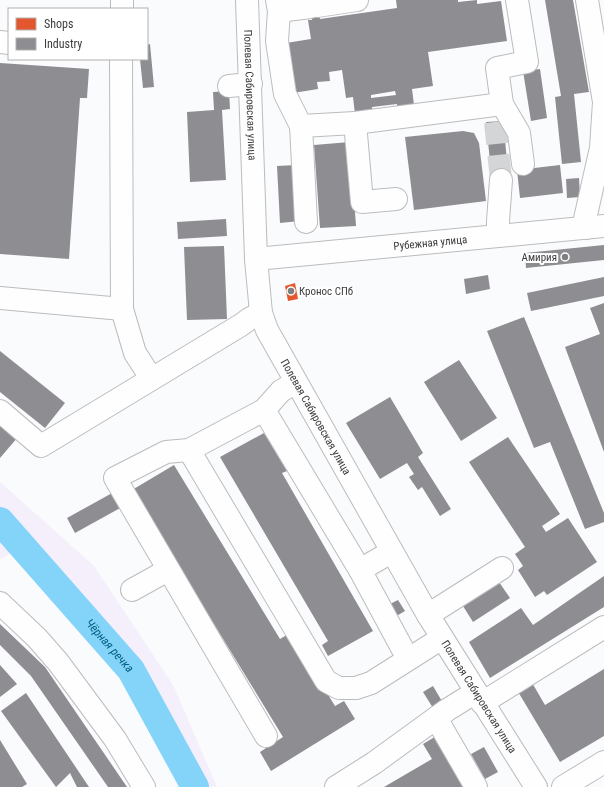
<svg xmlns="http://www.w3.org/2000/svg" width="604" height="787" viewBox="0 0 604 787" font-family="'Roboto Condensed',sans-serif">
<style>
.green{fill:#f4effa}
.shops{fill:#e4572e}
.industry{fill:#8d8d92;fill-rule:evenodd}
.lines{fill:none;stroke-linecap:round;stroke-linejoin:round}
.river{stroke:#84d4fa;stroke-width:28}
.minor-tunnel{stroke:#d4d5d7;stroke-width:22;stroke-dasharray:22 11;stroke-linecap:butt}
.minor-casing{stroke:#bbbcbe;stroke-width:24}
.minor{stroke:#fefeff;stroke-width:22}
.poi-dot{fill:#7e7f80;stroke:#fff;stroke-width:1.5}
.labels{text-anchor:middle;stroke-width:4;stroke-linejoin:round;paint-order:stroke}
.street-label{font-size:11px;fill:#3b3c3d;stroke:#fff}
.poi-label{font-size:11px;fill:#3b3c3d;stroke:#fff;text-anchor:end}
.water-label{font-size:12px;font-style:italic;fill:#005f82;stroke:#fff}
</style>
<rect width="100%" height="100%" fill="#fafbfd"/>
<g class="green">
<polygon points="0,482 94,566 173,685 217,787 199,787 136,669 55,574 0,516"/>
<polygon points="0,536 15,550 1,559 0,558"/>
</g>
<polygon class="shops" points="295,283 298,299 288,301 285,286"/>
<g class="industry">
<path d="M308,0H316L320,19L397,8L396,0H458V2L477,0V4L501,1L507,41L428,52L433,86L412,89L414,105L397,108V104L372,107L373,112L355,114L353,97L346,98L342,70L329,72L330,81L317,82L318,89L293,93L291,84H295L294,77H291L286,43L311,39L308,20H312ZM395,91L396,95L371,98V95Z"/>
<polygon points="545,0 573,0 589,92 574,94 581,162 562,164 555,97 561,96"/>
<polygon points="150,44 154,87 143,88 140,59 147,59 147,45"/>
<polygon points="0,63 89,69 87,98 80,98 69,259 0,254"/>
<polygon points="540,69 547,118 531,121 523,71"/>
<polygon points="229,91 230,109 222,110 226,180 190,182 187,112 214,110 213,92"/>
<polygon points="503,121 509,180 492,181 486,122"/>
<polygon points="463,131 474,133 479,143 486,201 414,210 405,137"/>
<polygon points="350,142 356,226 320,228 314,145"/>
<polygon points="297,165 300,221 280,223 277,166"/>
<polygon points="560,165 563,193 520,198 517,170"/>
<polygon points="579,178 580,197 567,198 566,179"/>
<polygon points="226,219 227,236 178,239 177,222"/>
<polygon points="604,245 604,260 526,268 525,253"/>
<polygon points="224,246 227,319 187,320 184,247"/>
<polygon points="488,275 490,289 466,294 464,279"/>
<polygon points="604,277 604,296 531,311 527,293"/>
<polygon points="604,303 604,452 565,347 600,334 590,308"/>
<polygon points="524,317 604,513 604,522 585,529 550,442 534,448 487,331"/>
<polygon points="0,351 65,403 45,428 0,392"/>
<polygon points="459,360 497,418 461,441 424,382"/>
<polygon points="390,397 423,453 418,457 451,509 440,516 422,487 418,490 409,477 414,474 407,463 380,479 346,423"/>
<polygon points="0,422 18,437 0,458"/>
<polygon points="264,433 287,471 282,473 373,631 328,656 322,645 328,641 220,457"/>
<polygon points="508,437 560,514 542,526 546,532 568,518 597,562 547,595 544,591 535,597 518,570 523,566 515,554 525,547 469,462"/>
<polygon points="174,465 280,639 290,633 335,706 344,701 355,719 271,771 260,752 283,737 132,490"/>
<polygon points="114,492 122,507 75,533 67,518"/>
<polygon points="604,576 604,607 490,678 469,642 521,608 533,625"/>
<polygon points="499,582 510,598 473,622 463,606"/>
<polygon points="398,600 405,611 393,618 386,606"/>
<polygon points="0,624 45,667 127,787 108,787 31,676 0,645"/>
<polygon points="0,665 17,684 0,697"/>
<polygon points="604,669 604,736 560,762 517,690 531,681 545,705"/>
<polygon points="433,686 443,703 433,708 423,692"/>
<polygon points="26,693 89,787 77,787 70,773 56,787 1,711"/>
<polygon points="438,735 468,787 384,787 432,759 423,744"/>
<polygon points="0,740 27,784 22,787 0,787"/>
<polygon points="484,747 498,772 485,779 471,754"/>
</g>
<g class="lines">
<path class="river" id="s1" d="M0,521L131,670L195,787"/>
<polyline class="minor-tunnel" points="495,122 501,180"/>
<g class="minor-casing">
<g id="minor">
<path id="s2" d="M247,0L256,259L261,313L267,330L428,615L536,787"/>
<polyline points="277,0 279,11 277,41 285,94 301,126 355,123 502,104 497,68 527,62 517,0"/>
<polyline points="317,6 357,0"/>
<polyline points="122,9 122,0"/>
<polyline points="279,11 310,7"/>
<polyline points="0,42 9,43"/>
<polyline points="121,59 122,309 135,353 151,378"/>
<polyline points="229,86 251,84"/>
<polyline points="502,104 519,133 523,164"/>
<polyline points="355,123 362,202 396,199"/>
<polyline points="301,126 306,222"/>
<polyline points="586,228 585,219 601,148 604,102 587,0"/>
<polyline points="498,236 498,221 501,180"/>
<path id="s3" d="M256,259L604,226"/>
<polyline points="0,298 122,309"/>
<polyline points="264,410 360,570 391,552"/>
<polyline points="0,411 41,446 241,325 249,319 261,313"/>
<polyline points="189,450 326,681 339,688 356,688 371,683 442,638"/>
<polyline points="360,570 408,659"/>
<polyline points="132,590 168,570"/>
<polyline points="0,603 37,638 58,662 115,739 144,787"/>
<polyline points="428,615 502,568"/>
<polyline points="482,703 604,627"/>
<polyline points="436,718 476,787"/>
<polyline points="266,736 115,478 166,452 189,450 264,410 281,391 296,382"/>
<polyline points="336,787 374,763 447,710 476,692"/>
<polyline points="563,787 604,762"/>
</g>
</g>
<use href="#minor" class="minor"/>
</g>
<g class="poi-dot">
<circle cx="565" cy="257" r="4"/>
<circle cx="291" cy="291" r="4"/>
</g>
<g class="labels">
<g class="street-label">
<text dy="4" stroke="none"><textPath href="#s2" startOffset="95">Полевая Сабировская улица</textPath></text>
<text dy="4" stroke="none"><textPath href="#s3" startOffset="175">Рубежная улица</textPath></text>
<text dy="4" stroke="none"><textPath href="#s2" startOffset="431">Полевая Сабировская улица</textPath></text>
<text dy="4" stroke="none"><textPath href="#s2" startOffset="755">Полевая Сабировская улица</textPath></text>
</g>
<g class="poi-label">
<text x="557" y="261">Амирия</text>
<text x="299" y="295" text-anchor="start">Кронос СПб</text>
</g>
<g class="water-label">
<text dy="4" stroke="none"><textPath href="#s1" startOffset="166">Чёрная речка</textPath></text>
</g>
</g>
<rect x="8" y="8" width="140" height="52" fill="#ffffff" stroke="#b1b1b1"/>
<rect x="16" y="18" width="20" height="12" fill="#e4572e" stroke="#b1b1b1"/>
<text x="44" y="28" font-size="12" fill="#3b3c3d">Shops</text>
<rect x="16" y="38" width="20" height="12" fill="#8d8d92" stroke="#b1b1b1"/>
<text x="44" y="48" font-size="12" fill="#3b3c3d">Industry</text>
</svg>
